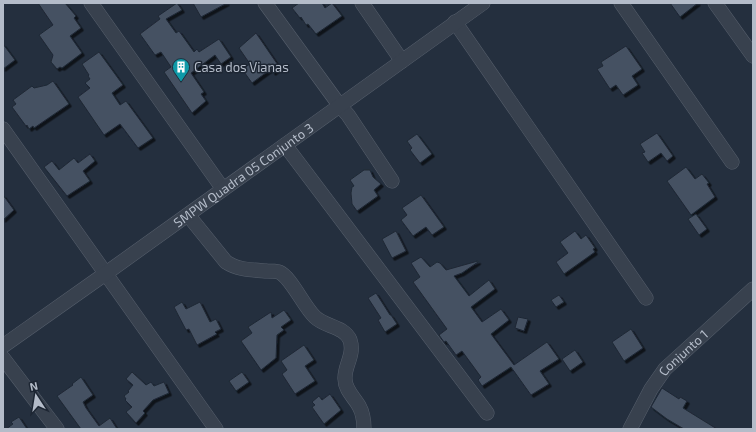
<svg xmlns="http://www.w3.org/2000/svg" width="756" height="432" viewBox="0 0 756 432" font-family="'Exo 2',sans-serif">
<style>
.building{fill:#455162;stroke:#1f2835;filter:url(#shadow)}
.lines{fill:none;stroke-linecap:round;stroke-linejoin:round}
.minor-casing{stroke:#565f6c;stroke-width:15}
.minor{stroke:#38414e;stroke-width:14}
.labels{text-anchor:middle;stroke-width:3;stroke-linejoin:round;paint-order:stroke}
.poi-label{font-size:13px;fill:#b4bcc9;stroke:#1d2633;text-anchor:start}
.street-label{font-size:13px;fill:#b4bcc9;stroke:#1d2633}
</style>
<defs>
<filter id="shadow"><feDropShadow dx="2.5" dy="2.5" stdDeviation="0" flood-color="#0009"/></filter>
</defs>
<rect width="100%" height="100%" fill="#242f3e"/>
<g class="building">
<polygon points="38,3 65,3 76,16 74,18 81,28 70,36 82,53 62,68 60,67 57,69 51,62 53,55 39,35 53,25"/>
<polygon points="177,3 182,10 166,19 176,33 179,31 194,52 197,49 199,52 219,39 231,57 221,64 215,55 191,73 204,92 201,94 206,101 192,113 164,72 171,67 161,52 155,55 140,34 160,19 158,16"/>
<polygon points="193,3 227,3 201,17"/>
<polygon points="299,3 322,3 325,8 332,3 342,16 316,34 308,24 306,25 301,17 300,18 292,8"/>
<polygon points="670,3 698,3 680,17"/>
<polygon points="256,33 280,68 273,73 271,69 252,83 242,69 250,64 239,48"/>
<polygon points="3,44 15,60 3,69"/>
<polygon points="626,46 642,69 632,76 638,85 623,95 616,85 610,89 597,69 603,66 601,62"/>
<polygon points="99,52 123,85 112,93 120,105 126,101 153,138 138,148 120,124 104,135 78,97 90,88 85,83 90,79 88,76 89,75 82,64"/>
<polygon points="53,81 69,104 34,128 33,126 29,129 27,125 26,126 12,107 16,104 13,100 32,86 34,88 47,85"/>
<polygon points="657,133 673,156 667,161 661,153 648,162 642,153 645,152 640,144"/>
<polygon points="417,134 432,154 420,163 410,150 412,148 407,141"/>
<polygon points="90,154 95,161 83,171 90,181 67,196 44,167 52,161 59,170 74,158 78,163"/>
<polygon points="686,167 695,179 702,174 709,183 707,184 715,197 691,215 667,181"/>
<polygon points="364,170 370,170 373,177 381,184 374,190 378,196 357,211 352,204 351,193 352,187 354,186 350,180"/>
<polygon points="3,195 14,210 3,220"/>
<polygon points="421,195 444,227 432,235 426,227 413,236 401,220 407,215 402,208"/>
<polygon points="696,214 707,229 699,235 688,219"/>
<polygon points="396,231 406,251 392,258 382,239"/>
<polygon points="575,231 581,239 586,235 595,248 593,249 595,252 564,274 556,262 568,253 560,242"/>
<polygon points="421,257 430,267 437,262 440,263 446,270 478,261 478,262 462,273 454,276 469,296 489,280 495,289 471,307 482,322 501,309 509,320 491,334 514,365 547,342 559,359 540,371 549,384 531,395 511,367 482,386 478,380 481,377 462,351 456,355 446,341 444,342 439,335 447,329 413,282 420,277 411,263"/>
<polygon points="376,293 390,315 391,315 397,324 385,332 378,320 381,318 368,298"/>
<polygon points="559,295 564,302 556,307 551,300"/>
<polygon points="182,302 186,309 200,302 210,322 216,319 221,329 215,332 217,334 197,345 189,329 186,330 174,307"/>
<polygon points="284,310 291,320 281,327 284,330 277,335 276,358 261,370 241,341 252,333 248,327 271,312 272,318"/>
<polygon points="518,317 528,319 524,331 515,328"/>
<polygon points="631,329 643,348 624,361 612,342"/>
<polygon points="304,345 314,360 305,366 315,381 295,394 282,374 287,370 281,361"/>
<polygon points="575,350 583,362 570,371 562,359"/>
<polygon points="132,372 146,385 151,382 154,386 164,382 169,393 153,400 143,411 145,413 136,423 126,412 132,407 125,400 126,399 124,396 129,392 128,391 133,385 126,379"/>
<polygon points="242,372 249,382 236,391 229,381"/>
<polygon points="81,377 93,395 83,402 86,408 99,426 110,418 117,429 81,429 57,396 73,385 72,384"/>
<polygon points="662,388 679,399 680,397 687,401 683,408 717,429 684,429 667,419 651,407"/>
<polygon points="330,394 341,410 324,424 312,407 315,405 312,402 319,396 322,400"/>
<polygon points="19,417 27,429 6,429 13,424 11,422"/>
</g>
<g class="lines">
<g class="minor-casing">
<g id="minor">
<polyline points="91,3 223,189"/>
<polyline points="265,3 340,106 348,115 392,181"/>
<polyline points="362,3 402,61"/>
<polyline points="621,3 732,162"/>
<polyline points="715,3 753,56"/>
<polyline points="455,22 646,298"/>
<polyline points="3,129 216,429"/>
<polyline points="285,145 487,413"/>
<path d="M188,215L226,262C238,270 252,270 267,271C271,271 275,271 279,272C291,277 304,307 315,317C325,327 344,326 350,340C355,355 344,366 345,379C345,390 354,397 359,406C363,413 364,421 364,429"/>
<path id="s1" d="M3,346L105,274L483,3"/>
<polyline points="3,358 57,429"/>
<path id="s2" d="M630,429L651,389L665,369L753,289"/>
</g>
</g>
<use href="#minor" class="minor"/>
</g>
<defs>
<g id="building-pin" transform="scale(0.9)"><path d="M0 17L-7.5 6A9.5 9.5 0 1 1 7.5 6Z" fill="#0f9aa8" stroke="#1d2633"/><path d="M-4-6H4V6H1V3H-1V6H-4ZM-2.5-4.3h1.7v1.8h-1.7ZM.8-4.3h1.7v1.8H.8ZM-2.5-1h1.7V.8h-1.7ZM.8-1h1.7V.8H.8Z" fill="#fff"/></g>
</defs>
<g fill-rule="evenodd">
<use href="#building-pin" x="181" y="67"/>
</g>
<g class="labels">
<g class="poi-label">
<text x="194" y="72">Casa dos Vianas</text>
</g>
<g class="street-label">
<text dy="5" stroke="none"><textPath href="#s1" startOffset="295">SMPW Quadra 05 Conjunto 3</textPath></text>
<text dy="5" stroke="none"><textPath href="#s2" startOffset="94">Conjunto 1</textPath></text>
</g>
</g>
<rect width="756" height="432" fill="none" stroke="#b4bcc9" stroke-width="8"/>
<g transform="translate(36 396) rotate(348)" stroke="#1d2633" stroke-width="3" paint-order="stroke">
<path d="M0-3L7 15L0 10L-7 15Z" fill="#b4bcc9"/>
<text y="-6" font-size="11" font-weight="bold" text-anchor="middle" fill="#b4bcc9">N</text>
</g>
</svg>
